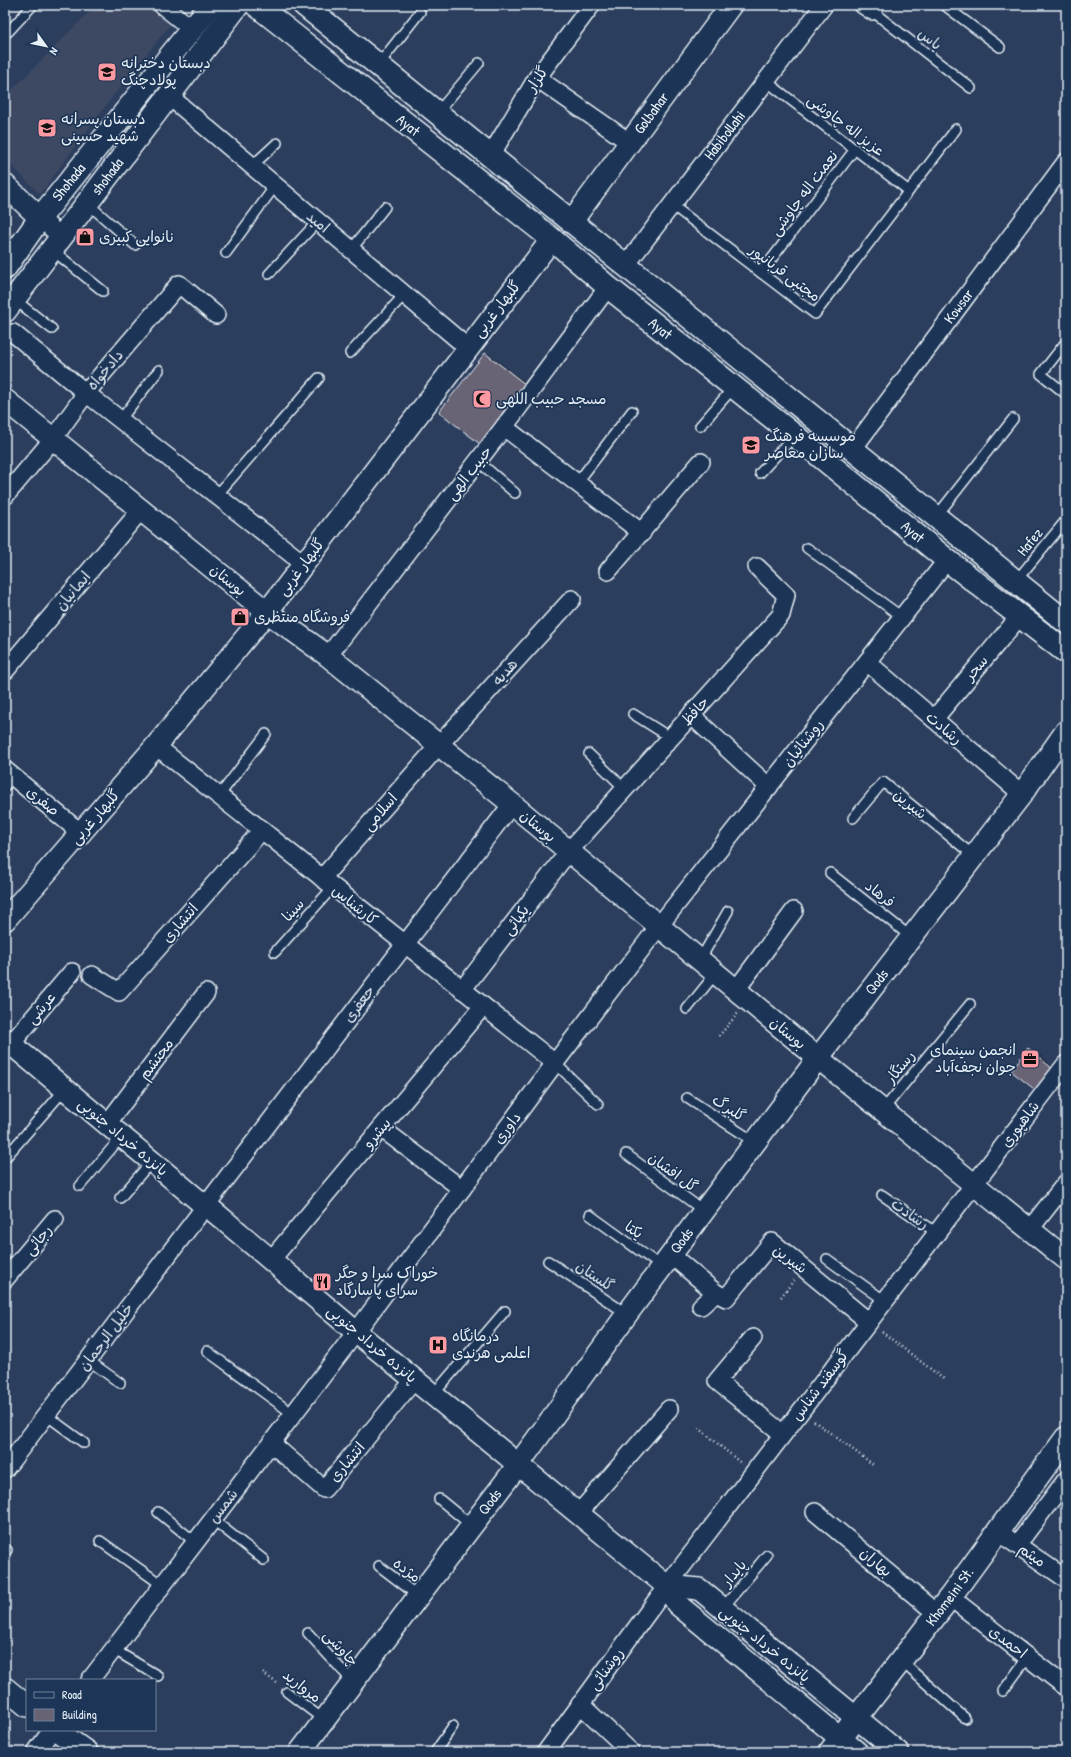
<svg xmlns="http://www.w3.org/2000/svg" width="1071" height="1757" viewBox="0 0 1071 1757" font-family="'Patrick Hand','Playpen Sans Arabic',sans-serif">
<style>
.built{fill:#3e4964}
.building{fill:#686374;stroke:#e8f1f8;filter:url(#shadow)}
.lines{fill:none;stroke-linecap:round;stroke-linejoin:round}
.service-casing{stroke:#e8f1f8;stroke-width:12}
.minor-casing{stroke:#e8f1f8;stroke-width:20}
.tertiary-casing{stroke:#e8f1f8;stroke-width:24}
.secondary-casing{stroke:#e8f1f8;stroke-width:25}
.path{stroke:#e8f1f8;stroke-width:2.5;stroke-dasharray:1 3;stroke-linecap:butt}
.service{stroke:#1d3557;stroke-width:9}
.minor{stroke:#1d3557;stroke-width:17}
.tertiary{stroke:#1d3557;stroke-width:21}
.secondary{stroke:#1d3557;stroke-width:22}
.labels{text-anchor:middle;stroke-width:3.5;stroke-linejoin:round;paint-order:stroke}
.street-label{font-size:15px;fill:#e8f1f8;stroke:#1d3557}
.poi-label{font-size:15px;fill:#e8f1f8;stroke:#1d3557;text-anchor:start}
</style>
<defs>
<filter id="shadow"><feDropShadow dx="4.5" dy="2.5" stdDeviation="0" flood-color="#0009"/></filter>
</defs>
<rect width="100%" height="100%" fill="#2c3e5d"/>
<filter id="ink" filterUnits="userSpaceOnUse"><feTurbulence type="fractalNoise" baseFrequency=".025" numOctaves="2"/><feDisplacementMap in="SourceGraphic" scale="8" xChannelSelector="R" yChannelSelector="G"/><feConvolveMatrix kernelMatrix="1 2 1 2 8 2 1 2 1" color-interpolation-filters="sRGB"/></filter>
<g filter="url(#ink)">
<polygon class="built" points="96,5 154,5 174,20 113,96 40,194 5,159 5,97"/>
<g class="building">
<polygon points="485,353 526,385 480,444 439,412"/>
<polygon points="1028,1048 1054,1070 1038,1092 1011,1071"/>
</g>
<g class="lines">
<g class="service-casing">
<g id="service">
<polyline points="944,5 1000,47"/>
<polyline points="872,11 971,88"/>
<polyline points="8,32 33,5"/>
<polyline points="379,64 420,12"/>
<polyline points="766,81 909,191"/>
<polyline points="437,113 479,63"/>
<polyline points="252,166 277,143"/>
<polyline points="87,203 135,245"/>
<polyline points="672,205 815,314 956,129"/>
<polyline points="51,249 103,291"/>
<polyline points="351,250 385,207"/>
<polyline points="226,253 275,186"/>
<polyline points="761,273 855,149"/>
<polyline points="269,274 318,221"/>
<polyline points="14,299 52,329"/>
<polyline points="1066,342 1041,374 1066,394"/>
<polyline points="350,353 404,295"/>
<polyline points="121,419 159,370"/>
<polyline points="700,426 733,388"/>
<polyline points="478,461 515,493"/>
<polyline points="760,473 794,436"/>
<polyline points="577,483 632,411"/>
<polyline points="217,495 319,378"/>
<polyline points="936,517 1013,419"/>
<polyline points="807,548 902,617"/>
<polyline points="1016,581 1066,520"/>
<polyline points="633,714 671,738"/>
<polyline points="589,754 625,789"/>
<polyline points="5,786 13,776"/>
<polyline points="219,796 266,734"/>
<polyline points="853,818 883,782 974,856"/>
<polyline points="830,873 911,937"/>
<polyline points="275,952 333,887"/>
<polyline points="700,960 728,911"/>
<polyline points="687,1009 716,973"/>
<polyline points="555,1063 598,1104"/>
<polyline points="687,1098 755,1142"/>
<polyline points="883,1110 970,1004"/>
<polyline points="626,1154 704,1211"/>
<polyline points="5,1158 65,1089"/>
<polyline points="80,1186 122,1136"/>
<polyline points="882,1195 937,1233"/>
<polyline points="120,1198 152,1161"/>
<polyline points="590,1215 662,1267"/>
<polyline points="827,1259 885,1301"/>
<polyline points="548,1261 627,1314"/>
<polyline points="207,1351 293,1414"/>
<polyline points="88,1360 120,1383"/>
<polyline points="433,1395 505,1311"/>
<polyline points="46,1415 84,1443"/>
<polyline points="439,1499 472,1526"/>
<polyline points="158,1512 195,1542"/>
<polyline points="212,1519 264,1560"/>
<polyline points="100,1541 162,1585"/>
<polyline points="5,1549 7,1550"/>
<polyline points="379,1566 418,1596"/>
<polyline points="722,1609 767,1555"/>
<polyline points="308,1633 353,1682"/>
<polyline points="113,1649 158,1676"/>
<polyline points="901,1661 965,1718"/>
<polyline points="1003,1691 1028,1657"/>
<polyline points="287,1692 324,1720"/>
<polyline points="435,1752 453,1726"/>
</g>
</g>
<g class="minor-casing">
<g id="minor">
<polyline points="162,5 192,29"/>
<polyline points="863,5 872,11 876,5"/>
<polyline points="537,78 629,142"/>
<polyline points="169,96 468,348"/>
<polyline points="491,155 537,78 590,7"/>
<polyline points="40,218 61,237"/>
<path id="s1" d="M626,265L824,5"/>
<polyline points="13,333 86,393 304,564"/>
<polyline points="504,427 642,533"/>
<path id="s2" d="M852,450L1066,162"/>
<polyline points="5,496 53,439 86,393 179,284 216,315"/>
<polyline points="608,571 701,462"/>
<polyline points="328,656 504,427 608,287"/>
<polyline points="867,662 1022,794"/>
<polyline points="5,671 141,510"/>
<polyline points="691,715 769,787"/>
<polyline points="934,719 1019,617"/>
<polyline points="156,746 555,1063"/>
<polyline points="5,770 81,833"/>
<polyline points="322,878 439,745 572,599"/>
<polyline points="92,975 119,992 262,830"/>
<polyline points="462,990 569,851 781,615 786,595 757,567"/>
<polyline points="736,990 794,911"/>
<polyline points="11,1044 72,972"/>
<polyline points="107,1124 206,993"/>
<polyline points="381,1128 462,1189"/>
<polyline points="1030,1229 1066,1183"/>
<polyline points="671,1255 716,1293"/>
<polyline points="271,1260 483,1006"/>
<polyline points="5,1279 55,1219"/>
<polyline points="701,1306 716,1293 726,1298 772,1242 869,1322"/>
<polyline points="753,1338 717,1381 783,1434"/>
<polyline points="271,1443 324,1489 414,1380"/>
<polyline points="5,1469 512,804"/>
<polyline points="815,1512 936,1613"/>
<polyline points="578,1514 669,1409"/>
<polyline points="997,1531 1066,1579"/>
<polyline points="1017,1545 1066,1480"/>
<polyline points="950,1597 1066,1687"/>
<polyline points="90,1680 356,1332 555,1063 659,926 947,560"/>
<polyline points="580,1704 631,1752"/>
<polyline points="36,1752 52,1730"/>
<polyline points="546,1752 667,1586 1066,1064"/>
</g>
</g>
<g class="tertiary-casing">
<g id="tertiary">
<polyline points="5,185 40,218"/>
<path id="s3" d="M572,221L731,5"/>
<polyline points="5,400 267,612 328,656 512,804 818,1058 1066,1259"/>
<polyline points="5,920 156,746 267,612 552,239"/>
<polyline points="5,1039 198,1200 206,1205 356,1332 667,1586 677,1604 857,1752"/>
<polyline points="667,1586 699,1589 898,1752"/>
<polyline points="5,1688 27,1706"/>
<polyline points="56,1730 87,1752"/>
<path id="s4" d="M300,1752L518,1465L627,1314L818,1058L1022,794L1066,731"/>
</g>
</g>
<g class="secondary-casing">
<g id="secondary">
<path id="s5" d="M256,5L552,239L608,287L794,435L947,560L1066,652"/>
<polyline points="304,5 1066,622"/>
<path id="s6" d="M5,268L40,218L211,5"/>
<path id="s7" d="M5,311L238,5"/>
<path id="s8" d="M830,1752L950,1597L1066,1438"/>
</g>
</g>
<g class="path">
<polyline points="719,1036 738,1013"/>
<polyline points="781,1297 794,1280"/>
<polyline points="882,1332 945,1380"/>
<polyline points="814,1421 875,1466"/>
<polyline points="699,1428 742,1464"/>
<polyline points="263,1673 278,1684"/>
</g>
<use href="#service" class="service"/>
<use href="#minor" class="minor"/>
<use href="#tertiary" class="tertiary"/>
<use href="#secondary" class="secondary"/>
</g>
</g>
<defs>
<g id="school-square" transform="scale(1)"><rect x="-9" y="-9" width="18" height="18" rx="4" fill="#ff9aa2" stroke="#1d3557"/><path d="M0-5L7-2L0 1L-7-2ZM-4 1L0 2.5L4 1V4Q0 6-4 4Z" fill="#111"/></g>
<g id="shop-square" transform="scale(1)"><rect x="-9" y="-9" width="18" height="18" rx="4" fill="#ff9aa2" stroke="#1d3557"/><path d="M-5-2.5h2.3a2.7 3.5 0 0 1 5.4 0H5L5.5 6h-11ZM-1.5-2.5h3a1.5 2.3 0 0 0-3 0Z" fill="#111"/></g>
<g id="mosque-square" transform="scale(1)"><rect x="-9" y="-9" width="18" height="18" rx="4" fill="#ff9aa2" stroke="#1d3557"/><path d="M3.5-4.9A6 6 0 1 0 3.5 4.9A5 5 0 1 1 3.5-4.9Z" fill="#111"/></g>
<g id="office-square" transform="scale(1)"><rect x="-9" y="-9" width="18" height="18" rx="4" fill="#ff9aa2" stroke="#1d3557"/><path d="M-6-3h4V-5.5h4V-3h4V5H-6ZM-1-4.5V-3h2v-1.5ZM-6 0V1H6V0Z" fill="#111"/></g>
<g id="restaurant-square" transform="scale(1)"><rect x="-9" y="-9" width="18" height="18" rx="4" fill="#ff9aa2" stroke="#1d3557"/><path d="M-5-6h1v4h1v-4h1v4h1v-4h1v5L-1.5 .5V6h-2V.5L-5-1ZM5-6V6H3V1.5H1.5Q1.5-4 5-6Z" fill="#111"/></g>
<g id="hospital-square" transform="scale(1)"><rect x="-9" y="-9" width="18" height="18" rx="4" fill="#ff9aa2" stroke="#1d3557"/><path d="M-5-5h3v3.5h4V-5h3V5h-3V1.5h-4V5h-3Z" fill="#111"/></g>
</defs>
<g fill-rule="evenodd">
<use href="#school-square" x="107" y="72"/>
<use href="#school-square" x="47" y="128"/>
<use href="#shop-square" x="85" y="237"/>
<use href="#mosque-square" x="482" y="399"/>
<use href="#school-square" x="751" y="445"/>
<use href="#shop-square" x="240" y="617"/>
<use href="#office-square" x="1030" y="1059"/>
<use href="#restaurant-square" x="322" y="1282"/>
<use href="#hospital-square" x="438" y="1345"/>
</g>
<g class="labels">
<g class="street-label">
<text transform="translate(930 39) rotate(38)" y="5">یاس</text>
<text transform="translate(537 79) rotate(-56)" y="5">گلزار</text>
<text dy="5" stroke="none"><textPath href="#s3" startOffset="134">Golbahar</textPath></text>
<text dy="5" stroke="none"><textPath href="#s5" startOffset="194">Ayat</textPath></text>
<text transform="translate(846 125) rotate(37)" y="5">عزیز اله چاوشی</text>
<text dy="5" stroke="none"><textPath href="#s1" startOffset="163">Habibollahi</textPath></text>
<text dy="5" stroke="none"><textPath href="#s7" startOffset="169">shohada</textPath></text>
<text dy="5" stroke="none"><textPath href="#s6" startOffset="107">Shohada</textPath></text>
<text transform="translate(804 193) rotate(-53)" y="5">نعمت اله چاوشی</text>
<text transform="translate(318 222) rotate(40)" y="5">امید</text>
<text transform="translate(785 273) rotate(37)" y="5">مجتبی قربانپور</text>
<text dy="5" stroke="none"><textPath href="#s2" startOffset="179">Kowsar</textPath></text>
<text transform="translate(497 309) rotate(-52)" y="5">گلبهار غربی</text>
<text dy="5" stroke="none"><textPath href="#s5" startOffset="518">Ayat</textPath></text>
<text transform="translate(105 370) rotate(-50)" y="5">دادخواه</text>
<text transform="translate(469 473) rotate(-52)" y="5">حبیب الهی</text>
<text dy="5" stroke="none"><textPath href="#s5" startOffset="842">Ayat</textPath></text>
<text transform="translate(1030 542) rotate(-51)" y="5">Hafez</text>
<text transform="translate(301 567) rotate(-53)" y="5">گلبهار غربی</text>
<text transform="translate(228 580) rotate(39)" y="5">بوستان</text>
<text transform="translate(73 591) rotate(-50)" y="5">ایمانیان</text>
<text transform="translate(976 668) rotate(-50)" y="5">سحر</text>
<text transform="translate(505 672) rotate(-48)" y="5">هدیه</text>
<text transform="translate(695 711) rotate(-48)" y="5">حافظ</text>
<text transform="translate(944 728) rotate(40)" y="5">رشادت</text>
<text transform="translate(803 743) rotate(-52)" y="5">روشنائیان</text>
<text transform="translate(43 801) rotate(39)" y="5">صفری</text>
<text transform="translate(910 804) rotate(39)" y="5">شیرین</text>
<text transform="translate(380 812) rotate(-49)" y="5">اسلامی</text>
<text transform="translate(95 817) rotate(-49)" y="5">گلبهار غربی</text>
<text transform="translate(538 826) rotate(40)" y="5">بوستان</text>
<text transform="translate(880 894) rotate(38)" y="5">فرهاد</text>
<text transform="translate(355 905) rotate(39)" y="5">کارشناس</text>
<text transform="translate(293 910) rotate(-48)" y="5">سینا</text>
<text transform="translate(516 920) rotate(-53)" y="5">یکپائی</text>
<text transform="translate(180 923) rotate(-49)" y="5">انتشاری</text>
<text dy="5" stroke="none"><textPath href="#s4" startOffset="962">Qods</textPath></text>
<text transform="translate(359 1004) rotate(-53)" y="5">جعفری</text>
<text transform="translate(41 1008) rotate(-50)" y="5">عرشی</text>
<text transform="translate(788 1033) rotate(40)" y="5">بوستان</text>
<text transform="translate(156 1059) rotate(-53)" y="5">محتشم</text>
<text transform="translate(900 1067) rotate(-51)" y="5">رستگار</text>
<text transform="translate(729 1108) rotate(33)" y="5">گلبرگ</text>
<text transform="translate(1020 1124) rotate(-53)" y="5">شاهپوری</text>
<text transform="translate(507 1128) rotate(-53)" y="5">داوری</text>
<text transform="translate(377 1133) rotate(-50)" y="5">پیشرو</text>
<text transform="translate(123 1137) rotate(40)" y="5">پانزده خرداد جنوبی</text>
<text transform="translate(673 1172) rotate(36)" y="5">گل افشان</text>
<text transform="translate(910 1214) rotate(35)" y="5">رشادت</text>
<text transform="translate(634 1230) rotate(35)" y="5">یکتا</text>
<text transform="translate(38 1240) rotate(-50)" y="5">رجائی</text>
<text dy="5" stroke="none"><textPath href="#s4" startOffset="638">Qods</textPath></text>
<text transform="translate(790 1259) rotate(36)" y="5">شیرین</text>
<text transform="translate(595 1276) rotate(34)" y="5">گلستان</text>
<text transform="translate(106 1337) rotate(-53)" y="5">خلیل الرحمان</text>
<text transform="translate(372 1344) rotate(40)" y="5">پانزده خرداد جنوبی</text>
<text transform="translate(820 1385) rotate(-53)" y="5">گوسفند شناس</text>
<text transform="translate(347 1462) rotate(-50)" y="5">انتشاری</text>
<text dy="5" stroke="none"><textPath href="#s4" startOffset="314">Qods</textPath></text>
<text transform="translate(223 1506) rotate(-53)" y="5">شمس</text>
<text transform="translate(1032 1555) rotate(35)" y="5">میثم</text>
<text transform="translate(876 1562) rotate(40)" y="5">بهاران</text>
<text transform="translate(407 1570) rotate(37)" y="5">مژده</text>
<text transform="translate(734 1573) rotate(-50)" y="5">پایدار</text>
<text dy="5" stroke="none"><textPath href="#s8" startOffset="196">Khomeini St.</textPath></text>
<text transform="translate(1008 1642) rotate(38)" y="5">احمدی</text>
<text transform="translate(765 1644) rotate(39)" y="5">پانزده خرداد جنوبی</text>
<text transform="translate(341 1648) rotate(47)" y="5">چاوشی</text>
<text transform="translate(606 1669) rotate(-54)" y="5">روشنائی</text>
<text transform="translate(302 1686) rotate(38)" y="5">مروارید</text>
</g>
<g class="poi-label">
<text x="121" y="68">دبستان دخترانه<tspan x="121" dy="17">پولادچنگ</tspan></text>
<text x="61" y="124">دبستان پسرانه<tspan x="61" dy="17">شهید حسینی</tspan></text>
<text x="99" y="242">نانوایی کبیری</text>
<text x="496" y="404">مسجد حبیب اللهی</text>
<text x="765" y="441">موسسه فرهنگ<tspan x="765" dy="17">سازان معاصر</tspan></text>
<text x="254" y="622">فروشگاه منتظری</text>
<text x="1016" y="1055" text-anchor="end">انجمن سینمای<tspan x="1016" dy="17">جوان نجف‌آباد</tspan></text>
<text x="336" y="1278">خوراک سرا و جگر<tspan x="336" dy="17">سرای پاسارگاد</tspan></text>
<text x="452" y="1341">درمانگاه<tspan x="452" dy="17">اعلمی هرندی</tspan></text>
</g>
</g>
<rect width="1071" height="1757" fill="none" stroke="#1d3557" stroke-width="20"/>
<rect x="10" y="10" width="1051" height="1737" fill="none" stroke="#e8f1f8" stroke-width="1.5" filter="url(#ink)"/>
<rect x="26" y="1679" width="130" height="52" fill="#1d3557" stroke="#6e8097"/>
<rect x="34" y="1692" width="20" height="6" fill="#1d3557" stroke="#6e8097"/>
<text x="62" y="1699" font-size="12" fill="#e8f1f8">Road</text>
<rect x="34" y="1709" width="20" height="12" fill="#686374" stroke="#6e8097"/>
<text x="62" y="1719" font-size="12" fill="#e8f1f8">Building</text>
<g transform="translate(46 46) rotate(123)" stroke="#1d3557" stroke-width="3" paint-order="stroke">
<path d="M0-3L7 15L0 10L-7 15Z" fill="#e8f1f8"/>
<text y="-6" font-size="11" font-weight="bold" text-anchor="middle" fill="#e8f1f8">N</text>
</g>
</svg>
